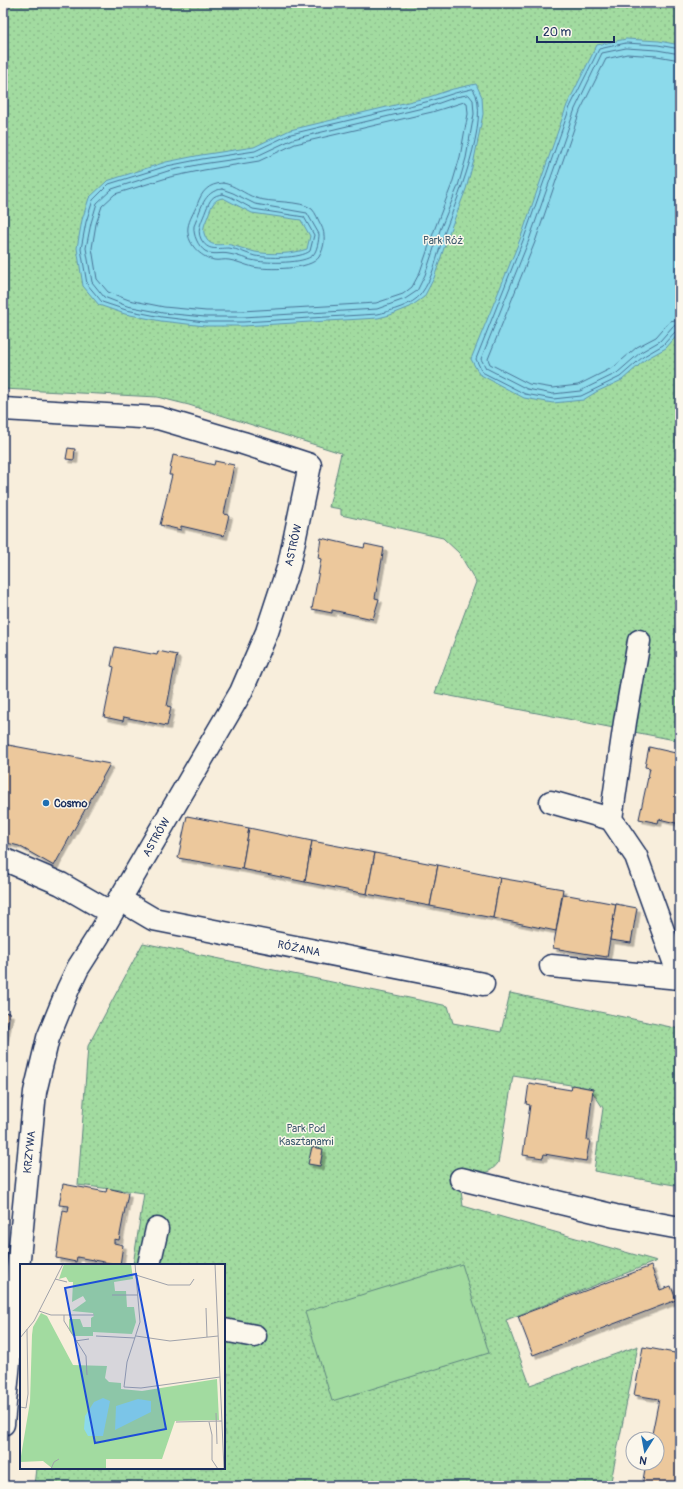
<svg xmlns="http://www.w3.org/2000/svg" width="683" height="1489" viewBox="0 0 683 1489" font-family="Pangolin,sans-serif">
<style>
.park{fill:url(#park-dots);stroke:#5e857f}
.pitch{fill:#a2dba0;stroke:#5e857f}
.water{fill:#8cdaeb;stroke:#5f96b3;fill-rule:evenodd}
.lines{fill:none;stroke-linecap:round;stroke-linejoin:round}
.shore{stroke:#487396;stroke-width:1}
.building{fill:#ecc89c;stroke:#1b2f5e;filter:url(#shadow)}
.minor-casing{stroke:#1b2f5e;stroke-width:25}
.minor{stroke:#fbf7ec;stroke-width:22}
.poi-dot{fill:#1f6fb2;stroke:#fbf7ec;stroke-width:1.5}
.labels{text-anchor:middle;stroke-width:3;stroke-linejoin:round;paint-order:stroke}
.park-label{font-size:11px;fill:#3d5a6e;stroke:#fbf7ec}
.street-label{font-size:11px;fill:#1b2f5e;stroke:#fbf7ec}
.poi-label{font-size:11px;font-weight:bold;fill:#1b2f5e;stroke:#fbf7ec;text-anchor:start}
.inset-road{fill:none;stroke:#a0a2aa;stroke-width:1}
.view{fill:#1d4ed8;fill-opacity:0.15;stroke:#1d4ed8;stroke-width:2}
.inset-edge{fill:none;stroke:#1b2f5e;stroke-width:2}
</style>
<defs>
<pattern id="park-dots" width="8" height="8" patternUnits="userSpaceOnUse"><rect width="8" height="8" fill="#a2dba0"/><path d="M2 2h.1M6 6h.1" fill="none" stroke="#8bbc8c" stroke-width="1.8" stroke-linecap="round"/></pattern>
<filter id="shadow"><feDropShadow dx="3.5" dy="3.5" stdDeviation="0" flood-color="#0004"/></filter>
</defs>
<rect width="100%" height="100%" fill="#f8eedc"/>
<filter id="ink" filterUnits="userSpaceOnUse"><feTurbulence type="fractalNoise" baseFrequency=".025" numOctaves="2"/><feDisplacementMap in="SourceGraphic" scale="8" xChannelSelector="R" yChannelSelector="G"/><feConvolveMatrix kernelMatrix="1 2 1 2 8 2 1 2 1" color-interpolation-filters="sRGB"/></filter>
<g filter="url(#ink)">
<g class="park">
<polygon points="3,3 680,3 680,741 435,693 476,582 459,553 443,538 341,515 341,509 329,507 341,453 189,405 157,397 3,389"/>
<path d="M143,943L448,1006L453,1023L501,1032L510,993L680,1029V1186L594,1171L603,1108L590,1088L513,1076L498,1163C486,1179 475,1172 458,1168L463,1206L657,1261L506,1320L530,1385L638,1346L610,1486H34L36,1468H224V1398L228,1373L224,1372V1265H133L144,1193L78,1185L88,1046Z"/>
</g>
<polygon class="pitch" points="462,1264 489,1353 332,1401 305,1312"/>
<g class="water">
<polygon points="626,39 659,41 680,45 680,332 666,348 646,359 622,380 596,392 583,400 553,403 524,398 479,374 471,359 521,237 567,105 597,45"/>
<path d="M476,84L482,97L483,114L474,160L466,189L449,233L434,278L424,297L410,307L390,315L378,318L243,326H205L161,321L125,314L99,305L83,286L77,248L82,220L89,198L107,181L166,162L201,155L254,147L290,130L429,97L453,89ZM223,198L252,213L301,220L310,236L307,249C293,254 270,255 255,252C247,250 239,247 231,245C221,243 210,249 205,236C201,228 207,220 209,213C212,205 214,199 223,198Z"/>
</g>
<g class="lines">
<g class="shore">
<polyline points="680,49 658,45 626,43 599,49 570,107 524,238 476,359 482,372 525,394 553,399 581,396 620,377 644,356 663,345 676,331 680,330"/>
<polyline points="680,54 657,50 626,48 602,53 575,109 529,240 481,359 486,368 527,389 553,394 580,391 617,373 641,352 660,341 673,326 680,325"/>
<polyline points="680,60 657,56 627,54 606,59 580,111 535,242 488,359 490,364 529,384 553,388 578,385 614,367 637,347 656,337 670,321 680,319"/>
<path d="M473,89C493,117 454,206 443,237C437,256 433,278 421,294C413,305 390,311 378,314L243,322H205L162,317L126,310L102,302L87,284L81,249L86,222L93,200L109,184L167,166L202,159L255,151L291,134L430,101L455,93Z"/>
<polygon points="469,95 473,100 474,114 466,158 458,186 440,230 425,275 417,291 405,299 377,309 243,317 205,317 163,313 127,306 104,297 92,282 86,248 91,223 97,203 112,189 168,171 202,164 257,156 293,139 431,106 456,97"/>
<polygon points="465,102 467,103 468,114 465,129 460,157 452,184 435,228 420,272 412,287 403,294 376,303 242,311 206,311 164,307 129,300 108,292 97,279 92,248 96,224 102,206 115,194 170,177 204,170 259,161 295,144 432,112"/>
<path d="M223,183C235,185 244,194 256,198C269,203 301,200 312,209C316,213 318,220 321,225C326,234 325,247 319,257C311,270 267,270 253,267C245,265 237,261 229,260C224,259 219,261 214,260C200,257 186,243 188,227C189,220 194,212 197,205C202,191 208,184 223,183Z"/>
<path d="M222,189L233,193L255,204L307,213L319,234C319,240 317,251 313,255C304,264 268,263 256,261C247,260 238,255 229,254C221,252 213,256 205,251C198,246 193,235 194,226C201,210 203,191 222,189Z"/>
<path d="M223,194L231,197L253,209L304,217L314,235L310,251C300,259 268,258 255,256C247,254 238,249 229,248C217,248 208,252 201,239C196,229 203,219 206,210C210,200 212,195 223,194Z"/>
</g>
</g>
<g class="building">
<polygon points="68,448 75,449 74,460 66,459"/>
<polygon points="173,455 214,465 215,461 234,465 224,514 229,515 224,536 181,526 181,530 160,525 172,475 169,475"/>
<polygon points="321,538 364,548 365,544 384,548 375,598 379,599 373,619 332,610 332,613 312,609 321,559 318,558"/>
<polygon points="115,647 157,655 158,651 177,655 167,706 171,707 167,726 124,717 123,721 104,717 114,667 111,666"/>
<polygon points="3,744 110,764 54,866 19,846 3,842"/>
<polygon points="649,747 680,754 680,824 659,819 658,823 639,819 650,768 645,767"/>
<polygon points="187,816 249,828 242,869 178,858"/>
<polygon points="249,828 312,841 305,882 242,869"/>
<polygon points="312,841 375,853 367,894 305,882"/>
<polygon points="375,853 438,865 430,906 367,894"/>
<polygon points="438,865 500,878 493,918 430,906"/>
<polygon points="500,878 563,889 556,931 493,918"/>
<polygon points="563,894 616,904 607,957 553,948"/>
<polygon points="616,904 637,908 631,943 610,940"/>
<polygon points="3,1012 10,1013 3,1046"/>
<polygon points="529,1083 571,1090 572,1085 593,1089 587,1140 590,1140 586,1161 544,1154 543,1158 523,1155 530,1105 526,1104"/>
<polygon points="312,1147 323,1149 320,1166 308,1164"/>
<polygon points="63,1184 106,1192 107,1188 128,1193 119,1240 114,1239 114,1243 123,1245 120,1265 77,1257 76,1262 56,1258 63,1210 68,1211 69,1206 59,1205"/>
<polygon points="651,1266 660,1290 671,1286 676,1300 533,1355 518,1316"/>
<polygon points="643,1347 680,1354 680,1486 642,1486 646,1463 657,1463 657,1439 651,1439 659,1399 634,1395"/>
</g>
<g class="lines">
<g class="minor-casing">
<g id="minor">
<polyline points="3,409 158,418 243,443 310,465 289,565 267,632 241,692 99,935 78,968 68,989 48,1038 35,1092 3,1424"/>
<polyline points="639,641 625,722 611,819 636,856 680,978"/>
<polyline points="551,802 611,819"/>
<polyline points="3,859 61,884 111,913"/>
<polyline points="119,899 153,919 483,984"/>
<polyline points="551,966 680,978"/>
<polyline points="461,1179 615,1216 680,1228"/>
<polyline points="149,1265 157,1229"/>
<polyline points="224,1330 255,1336"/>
</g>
</g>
<use href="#minor" class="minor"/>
</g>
</g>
<circle class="poi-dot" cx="46" cy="803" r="4"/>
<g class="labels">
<g class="park-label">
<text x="443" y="244">Park Róż</text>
<text x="306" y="1132">Park Pod<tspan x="306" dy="13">Kasztanami</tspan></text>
</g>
<g class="street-label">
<text transform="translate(293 545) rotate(-77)" y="4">ASTRÓW</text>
<text transform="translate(156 837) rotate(-60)" y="4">ASTRÓW</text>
<text transform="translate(299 948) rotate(11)" y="4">RÓŻANA</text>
<text transform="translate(29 1152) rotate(-84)" y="4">KRZYWA</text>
</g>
<g class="poi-label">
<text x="54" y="807">Cosmo</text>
</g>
</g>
<g transform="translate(20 1264)">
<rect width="205" height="205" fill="#f8eedc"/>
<path d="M44,0H111L113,15L94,18L95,27H106L107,43H114L116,58L112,70L73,68V72H53L49,66V55H60L63,63H71V54L74,52L73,49L52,47L66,37L63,32L52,38L53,18H49L46,13L39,15ZM21,49L27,52L53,101L87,102L85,114L89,118L101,119V125L122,127L197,115L199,156L155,157L142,195H86V205H33L23,197L0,198L10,138L12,71L13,63Z" fill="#a2dba0"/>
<path d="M83,26L88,35L72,43L68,34Z" fill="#a2dba0"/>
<path d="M83,134L90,137L83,172H68L64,165L65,152L74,138ZM118,135L131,137V148L95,166L96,142Z" fill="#8cdaeb"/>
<path class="inset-road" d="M115,0L120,58L107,98L104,123L121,124L200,113M195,0L204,205M116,11L148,21H170L174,15M35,15L47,18M92,31H118M186,44L187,73M19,47L31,51H74M44,51V57L66,92L67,111M76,72L115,74M116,72L150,77L198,72M0,74L14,57L43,0M55,77L69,75M0,143L6,144L8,130L7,65M196,149L197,180M156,158L202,157M189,158L192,171V196L198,205M31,205L34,198L39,195"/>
<path class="view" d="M116,10L146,165L75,179L45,24Z"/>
<rect width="205" height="205" class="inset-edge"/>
</g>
<rect width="683" height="1489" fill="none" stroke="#fbf7ec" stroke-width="16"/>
<rect x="8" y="8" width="667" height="1473" fill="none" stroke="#1b2f5e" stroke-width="1.5" filter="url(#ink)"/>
<g transform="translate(645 1451) rotate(191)"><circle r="19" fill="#fbf7ec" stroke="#a1a7b3"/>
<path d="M0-3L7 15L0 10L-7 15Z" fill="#1f6fb2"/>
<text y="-6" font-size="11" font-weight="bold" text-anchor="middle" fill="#1b2f5e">N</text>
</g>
<path d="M537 36v6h77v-6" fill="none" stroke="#1b2f5e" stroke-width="2"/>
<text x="543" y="36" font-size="12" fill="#1b2f5e" stroke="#fbf7ec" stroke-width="3" paint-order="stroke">20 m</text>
</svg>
